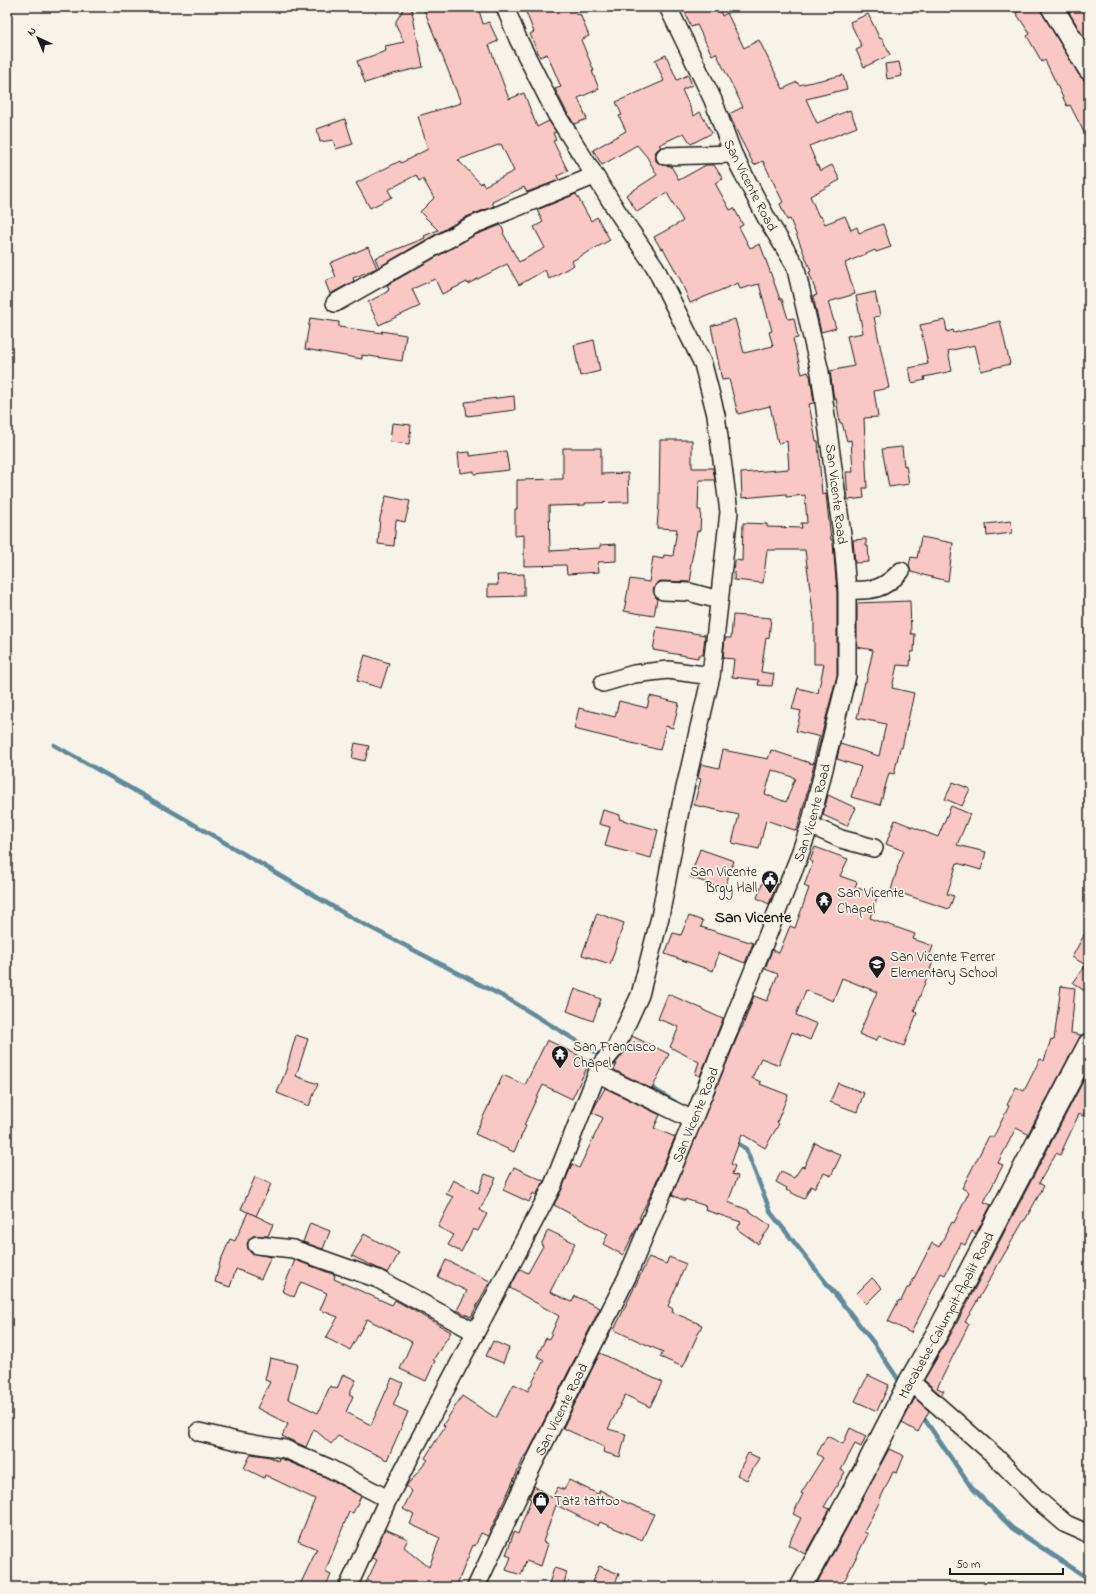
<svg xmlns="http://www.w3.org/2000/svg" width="1096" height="1594" viewBox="0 0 1096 1594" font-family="'Indie Flower',sans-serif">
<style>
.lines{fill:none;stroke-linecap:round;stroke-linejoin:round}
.stream{stroke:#608a9b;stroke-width:4.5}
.building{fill:#f9c8c4;stroke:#1c1c1c;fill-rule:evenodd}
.minor-casing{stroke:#1c1c1c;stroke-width:20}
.major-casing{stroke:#1c1c1c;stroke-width:24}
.minor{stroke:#f7f3e8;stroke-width:17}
.major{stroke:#f7f3e8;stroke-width:21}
.labels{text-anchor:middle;stroke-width:3.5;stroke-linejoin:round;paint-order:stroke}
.street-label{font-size:14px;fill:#1c1c1c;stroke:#f7f3e8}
.poi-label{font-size:14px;fill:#1c1c1c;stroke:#f7f3e8;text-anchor:start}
.quarter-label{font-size:16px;font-weight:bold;fill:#1c1c1c;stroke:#f7f3e8}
</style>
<rect width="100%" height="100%" fill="#f7f3e8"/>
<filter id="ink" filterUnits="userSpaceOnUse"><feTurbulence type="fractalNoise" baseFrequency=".025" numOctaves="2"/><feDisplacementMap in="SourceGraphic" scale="8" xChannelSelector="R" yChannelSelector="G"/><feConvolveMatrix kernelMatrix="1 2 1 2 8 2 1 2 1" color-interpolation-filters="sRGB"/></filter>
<g filter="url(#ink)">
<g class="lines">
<g class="stream">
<polyline points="54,745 185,819 352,918 510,1000 621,1068"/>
<polyline points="647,1085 675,1102"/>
<polyline points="735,1141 746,1149 771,1213 873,1342 902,1385"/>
<polyline points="921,1414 971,1487 1012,1528 1089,1579"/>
</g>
</g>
<g class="building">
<polygon points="405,7 411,7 423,67 393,74 365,83 357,61 386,51 385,46 404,42 396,25 396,21"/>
<path d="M423,7H478L483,24L489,22L498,41L489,45L509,99L524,93L537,127L549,121L556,132L553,133L556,140L553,141L568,171L557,176L559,180L527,192L524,187L492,202L494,206L466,217L379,267L375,258L425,238L424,236L438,230L420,212L434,198L423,179L419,181L416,175L388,190L392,197L370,208L356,183L400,161L401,163L428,149L418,116L461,103ZM501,144L514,171L484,186L482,182L481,184L458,160Z"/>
<polygon points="524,7 573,7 576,15 580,14 589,36 581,40 594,71 592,71 599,89 578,98 587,119 574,124 565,109 555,89 561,87 547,54 540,57 530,34 534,32"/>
<polygon points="683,7 719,7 722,16 727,13 744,48 759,40 783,89 797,82 799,85 843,75 847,89 806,99 817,123 850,110 857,127 809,146 820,171 832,165 840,180 810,196 819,217 821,216 825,224 845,216 851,230 857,227 859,233 883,224 891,247 876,252 875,250 845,263 855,294 828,302 836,328 821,332 813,296 817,295 809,272 811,271 790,219 787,220 780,204 783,202 763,161 754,165 739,136 729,114 743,107 716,53 712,55 697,25 691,27"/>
<polygon points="1025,7 1040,7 1042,13 1079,75 1084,80 1089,90 1089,142 1070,105 1067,106 1045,60 1042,62 1027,36 1030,34 1016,13"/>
<polygon points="1066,7 1083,7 1089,17 1089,46"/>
<polygon points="868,14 880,39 882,38 890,55 864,67 856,50 862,47 850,22"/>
<polygon points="666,55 677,80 688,75 692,85 682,90 694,116 700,112 712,133 691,144 684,133 659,145 661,147 656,151 655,156 656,161 661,165 671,166 679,180 706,165 714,165 723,179 715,183 730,210 734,208 743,225 739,227 750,248 760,244 780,299 782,299 788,319 794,318 798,338 793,339 802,374 808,372 809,375 810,375 814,403 809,404 816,441 818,441 822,495 826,494 831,540 833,540 833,543 837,593 837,675 821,737 796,731 801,711 792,709 798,688 818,693 824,664 814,664 814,620 805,550 767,550 763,583 734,580 735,560 742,561 743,523 767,524 767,527 802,528 801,523 807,523 805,495 786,497 786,494 742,498 741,473 789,469 787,441 778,443 770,406 738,414 729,379 722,380 711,326 735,319 744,353 773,346 769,332 772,331 759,284 740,289 738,283 690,303 680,279 663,248 661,249 654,237 683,221 667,193 637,212 626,195 657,175 647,157 637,145 602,165 593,150 626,131 619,116 622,115 616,102 664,81 655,60"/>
<polygon points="899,62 902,76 887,79 885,64"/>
<polygon points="345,119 353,144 336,149 333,140 320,142 317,129"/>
<polygon points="576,194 591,221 597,217 610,240 572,261 574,265 549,279 545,270 519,285 507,264 468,284 467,282 442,294 435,279 412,289 420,306 379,325 368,302 387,292 387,291 389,290 387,285 475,235 501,225 504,232 503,233 519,262 545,248 534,227 543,222 537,210"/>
<polygon points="368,247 377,268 353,278 354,281 330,294 325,281 336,277 330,263"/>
<polygon points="875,292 880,316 874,317 889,388 874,391 878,417 864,418 867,488 863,488 864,498 848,500 846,472 853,472 851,440 847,441 842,423 840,423 836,398 834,399 830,371 854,366 847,336 863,333 856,296"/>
<polygon points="310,318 339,322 339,327 383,333 381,331 406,335 402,361 362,355 362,359 305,349"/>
<polygon points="945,320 947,332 953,330 954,333 1000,321 1010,364 981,371 975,345 948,351 952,371 924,377 925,380 912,383 909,368 928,364 920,325"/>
<polygon points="594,340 600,371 580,376 574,345"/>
<polygon points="514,396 515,410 467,416 465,402"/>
<polygon points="392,423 411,425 409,444 390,442"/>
<polygon points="660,440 692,440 692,468 713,468 715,480 699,480 698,510 701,510 700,531 697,531 690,569 692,570 690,582 660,581 655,585 653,591 657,599 654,616 624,611 630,579 649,582 653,557 663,559 664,555 673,556 677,529 657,528 659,503"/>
<polygon points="902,447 904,466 906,465 909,484 889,487 882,449"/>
<polygon points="563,448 601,448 601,474 628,473 629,502 585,503 585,505 549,506 550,551 600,548 600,545 616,544 616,561 598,562 599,572 567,574 566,565 524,566 524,535 515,536 515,509 517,509 517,480 563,479"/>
<polygon points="506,451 509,470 474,474 474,471 460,473 458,453 470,452 470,456"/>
<polygon points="386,496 410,501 405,522 396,520 394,546 378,544 380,518"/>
<polygon points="1011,521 1012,533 987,536 986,524"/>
<polygon points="921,537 953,543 948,581 911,572 909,565 911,557 917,558"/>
<polygon points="866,539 866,546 868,546 869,562 855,563 853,540"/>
<polygon points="524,574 524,596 488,597 488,585 498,585 497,575"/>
<polygon points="910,601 911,634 915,634 914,652 911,652 910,666 897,665 892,688 914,693 902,748 900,748 894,774 889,773 880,805 851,797 861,767 837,759 840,744 879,756 886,724 857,718 865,682 866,682 873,650 857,647 857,603"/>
<polygon points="733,615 771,618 769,638 766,637 761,672 774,674 772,686 758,685 759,680 732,677 734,659 723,658 725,638 731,638"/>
<polygon points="657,627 705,635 703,655 698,655 698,658 653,650"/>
<polygon points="365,655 389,663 381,688 357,681"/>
<polygon points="650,696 679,703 673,728 666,726 660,750 574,729 579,708 615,717 619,701 647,708"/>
<path d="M819,738H821L797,831L766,820L759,849L732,843L739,815L694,805L701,779L698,778L701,764L719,768L723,750L768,759L771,750L813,764ZM772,770L795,778L786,802L765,794Z"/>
<polygon points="355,743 369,746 365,761 352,758"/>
<polygon points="953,782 970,789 962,806 945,799"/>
<polygon points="828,795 856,808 847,826 823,815"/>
<polygon points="951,806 970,814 957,845 986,852 981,870 957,863 947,894 954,896 949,909 891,890 898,867 897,867 904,851 886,844 895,820 938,837"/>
<polygon points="603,810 620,815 619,819 658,830 651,858 605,846 610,827 599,824"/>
<polygon points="815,847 848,859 840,876 857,882 855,887 878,895 870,918 915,934 913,939 933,946 928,960 933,962 914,1011 917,1013 904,1046 879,1036 876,1041 859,1034 877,992 842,978 833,1001 806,990 796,1015 817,1024 810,1040 792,1032 779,1065 761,1058 752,1078 761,1082 760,1084 788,1095 777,1122 779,1124 765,1148 742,1134 731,1164 735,1166 732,1174 738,1176 728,1202 748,1210 771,1226 758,1244 737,1229 741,1222 705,1210 706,1206 685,1199 685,1201 672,1195 741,1028 742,1028 754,996 767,1001 778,974 765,969 772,950 779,953 790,926 795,928 809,888 804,886 813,862 810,861"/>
<polygon points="700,849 734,861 724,889 690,877"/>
<polygon points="764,879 777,884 769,904 757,898"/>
<polygon points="597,913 624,923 610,964 582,955"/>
<polygon points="689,916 703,921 701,927 753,943 745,963 719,953 713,971 665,954 673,933 681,935"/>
<polygon points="1089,926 1089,994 1073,983 1086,965 1072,957"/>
<polygon points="1061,986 1075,988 1071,1033 1081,1035 1028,1134 1016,1128 998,1163 1003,1165 984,1202 991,1205 976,1234 972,1231 965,1245 961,1243 945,1275 941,1273 911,1333 888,1321 899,1300 901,1301 907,1288 909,1288 932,1243 939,1247 952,1222 954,1223 969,1192 962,1188 989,1136 993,1138 1009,1106 1007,1105 1016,1087 1024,1091 1040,1059 1044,1061 1051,1039 1054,1040"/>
<polygon points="575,989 601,999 593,1021 567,1011"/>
<polygon points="668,994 703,1009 703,1010 723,1019 700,1076 695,1074 699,1062 670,1047 679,1027 658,1019"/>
<polygon points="296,1035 308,1039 296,1076 318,1084 309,1106 277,1093 286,1070"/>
<polygon points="632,1036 669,1054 652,1089 614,1070 617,1064 615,1064 625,1051"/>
<polygon points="547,1040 590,1061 572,1099 543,1085 524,1125 526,1126 514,1152 475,1134 503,1075 525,1085"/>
<polygon points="1089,1070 1089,1103 1083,1116 1079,1114 1060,1155 1056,1153 1039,1183 1044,1186 1025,1220 1024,1220 965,1322 969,1324 937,1388 944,1391 941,1395 924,1380 951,1334"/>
<polygon points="838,1083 864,1093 857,1112 830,1102"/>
<polygon points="605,1088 660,1115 654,1128 675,1137 650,1196 639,1218 641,1219 623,1255 603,1244 608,1234 554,1205 562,1189 572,1164 579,1168 603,1118 592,1112"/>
<polygon points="815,1143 841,1155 831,1176 824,1173 814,1188 811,1186 804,1199 786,1190 787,1188 776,1182 781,1172 794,1178 802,1166 804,1167"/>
<polygon points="514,1167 544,1181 536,1195 533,1193 529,1202 503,1190"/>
<polygon points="485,1174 496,1178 480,1210 487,1214 478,1231 473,1229 461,1252 448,1245 454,1235 438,1227 453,1197 446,1194 453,1180 478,1193"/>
<polygon points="255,1177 271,1184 256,1216 241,1209"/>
<polygon points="248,1212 273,1224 268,1236 253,1236 249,1239 247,1244 248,1249 251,1253 271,1257 261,1279 236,1269 230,1287 215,1282 220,1262 230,1239 235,1241"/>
<polygon points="310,1223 330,1231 323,1249 303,1242"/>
<polygon points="548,1230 575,1243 550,1292 572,1302 575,1296 600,1308 527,1455 525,1455 488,1536 481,1533 475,1546 473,1545 456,1587 364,1587 377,1560 372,1558 385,1529 408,1539 404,1547 429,1567 440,1538 410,1524 414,1515 403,1509 412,1491 406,1486 428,1460 425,1458 445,1426 443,1425 462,1396 496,1418 514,1384 528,1391 544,1360 537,1356 546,1338 549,1339 559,1316 510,1288 520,1269 528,1273 543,1246 541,1245"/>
<polygon points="364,1234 399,1253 388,1273 352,1256"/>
<polygon points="649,1257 666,1264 669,1257 686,1264 668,1306 673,1309 672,1312 702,1325 683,1367 660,1357 663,1352 614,1330"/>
<polygon points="295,1260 335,1275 334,1279 392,1305 395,1300 451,1332 433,1360 435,1361 426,1381 400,1369 412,1342 367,1319 350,1350 326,1338 338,1317 320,1310 327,1293 301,1282 294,1297 282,1291"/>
<polygon points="446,1260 490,1281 471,1317 457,1310 467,1291 438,1277"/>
<polygon points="872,1278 882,1288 866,1304 856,1294"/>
<polygon points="493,1341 509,1348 503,1363 486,1356"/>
<polygon points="600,1353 662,1382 650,1407 625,1395 608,1429 626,1434 620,1457 603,1452 604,1447 563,1428"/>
<polygon points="270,1358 297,1364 288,1399 318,1413 330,1386 337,1389 343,1374 356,1380 349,1394 353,1396 346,1412 371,1425 392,1378 403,1383 393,1405 408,1412 387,1460 338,1436 331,1444 314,1429 306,1447 282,1436 288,1424 257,1408 270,1382 265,1380"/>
<polygon points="868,1375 889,1385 877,1411 855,1401"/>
<polygon points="915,1398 929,1411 918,1432 902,1423"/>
<polygon points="850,1428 866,1436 861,1447 855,1444 841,1470 845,1472 824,1507 830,1509 805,1554 788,1545 801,1518 793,1514 803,1494 801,1493 823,1458 817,1454 827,1436 843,1444"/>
<polygon points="889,1449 904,1456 897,1473 893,1472 880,1499 881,1499 864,1532 868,1534 841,1587 815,1587"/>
<polygon points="748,1453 759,1458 747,1480 737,1475"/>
<polygon points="251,1454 270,1457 278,1461 279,1458 282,1459 325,1477 361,1496 353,1513 349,1512 325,1572 331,1575 325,1587 299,1587 317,1549 298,1541 315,1499 265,1475 264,1478 244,1468"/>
<polygon points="569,1480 598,1494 600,1490 613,1497 654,1514 642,1540 600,1522 598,1526 556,1505 543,1542 548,1544 541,1566 526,1561 521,1575 506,1570 511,1557 506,1555 514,1532 518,1534 531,1499 529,1498 534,1486 552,1498 558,1487 564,1490"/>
<polygon points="599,1566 619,1574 614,1587 607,1587 592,1582"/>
<polygon points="554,1568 567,1572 563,1587 548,1587"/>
</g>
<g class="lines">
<g class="minor-casing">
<g id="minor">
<polyline points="665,156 733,154"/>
<polyline points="335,303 471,226 594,176"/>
<path d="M847,590C873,591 883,590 901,571"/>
<polyline points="663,591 689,592 719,600"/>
<polyline points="603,683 634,674 668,670 711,676"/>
<polyline points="810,825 841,839 874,848"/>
<polyline points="597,1073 693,1120"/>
<polyline points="257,1245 293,1249 378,1279 475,1332"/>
<polyline points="910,1381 995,1456 1038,1500 1066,1524 1089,1534"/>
<polyline points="199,1432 241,1442 285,1449 329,1468 388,1499"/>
<polyline points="348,1587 388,1499 553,1185 600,1066 616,1047 640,995 660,917 681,805 711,676 729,512 716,415 703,364 655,267 617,211 556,114 518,39 505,7"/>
<path id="s1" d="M476,1587L531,1469L628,1275L693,1120L797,862L810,825L847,676V590L843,542L820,372L795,265L767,219L733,154L713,100L668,7"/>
</g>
</g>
<g class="major-casing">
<g id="major">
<polyline points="1052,7 1089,69"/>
<path id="s2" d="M801,1587L864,1471L910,1381L940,1328L1089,1044"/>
</g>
</g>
<use href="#minor" class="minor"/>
<use href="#major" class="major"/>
</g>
</g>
<defs>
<g id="civic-pin" transform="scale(0.9)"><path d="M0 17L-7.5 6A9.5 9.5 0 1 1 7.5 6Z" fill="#1c1c1c" stroke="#f7f3e8"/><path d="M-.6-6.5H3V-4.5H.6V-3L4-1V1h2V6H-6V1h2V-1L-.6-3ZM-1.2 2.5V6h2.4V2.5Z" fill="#fff"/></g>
<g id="temple-pin" transform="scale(0.9)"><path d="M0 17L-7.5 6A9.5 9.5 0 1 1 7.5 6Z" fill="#1c1c1c" stroke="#f7f3e8"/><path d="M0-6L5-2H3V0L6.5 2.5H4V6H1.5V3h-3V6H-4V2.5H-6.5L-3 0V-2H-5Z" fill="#fff"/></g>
<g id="school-pin" transform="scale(0.9)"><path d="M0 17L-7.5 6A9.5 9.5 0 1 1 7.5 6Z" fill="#1c1c1c" stroke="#f7f3e8"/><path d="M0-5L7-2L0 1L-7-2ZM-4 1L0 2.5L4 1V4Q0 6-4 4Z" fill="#fff"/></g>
<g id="shop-pin" transform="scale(0.9)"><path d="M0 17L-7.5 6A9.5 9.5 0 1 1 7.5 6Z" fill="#1c1c1c" stroke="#f7f3e8"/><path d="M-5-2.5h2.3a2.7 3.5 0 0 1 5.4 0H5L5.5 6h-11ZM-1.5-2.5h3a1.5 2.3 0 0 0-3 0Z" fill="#fff"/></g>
</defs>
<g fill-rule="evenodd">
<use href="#civic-pin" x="770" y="879"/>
<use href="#temple-pin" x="824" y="900"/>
<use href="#school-pin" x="877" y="964"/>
<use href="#temple-pin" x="560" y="1054"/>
<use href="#shop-pin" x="541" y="1500"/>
</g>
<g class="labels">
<g class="street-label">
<text transform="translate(751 185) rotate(63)" y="5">San Vicente Road</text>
<text transform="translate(837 494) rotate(83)" y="5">San Vicente Road</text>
<text dy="5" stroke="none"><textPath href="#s1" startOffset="845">San Vicente Road</textPath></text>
<text dy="5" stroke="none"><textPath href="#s1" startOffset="521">San Vicente Road</textPath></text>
<text dy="5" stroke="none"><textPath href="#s2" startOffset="308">Macabebe-Calumpit-Apalit Road</textPath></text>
<text dy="5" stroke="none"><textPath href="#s1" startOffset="197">San Vicente Road</textPath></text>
</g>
<g class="poi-label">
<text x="757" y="876" text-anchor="end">San Vicente<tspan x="757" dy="16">Brgy Hall</tspan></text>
<text x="837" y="897">San Vicente<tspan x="837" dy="16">Chapel</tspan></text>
<text x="890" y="961">San Vicente Ferrer<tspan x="890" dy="16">Elementary School</tspan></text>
<text x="573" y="1051">San Francisco<tspan x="573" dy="16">Chapel</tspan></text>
<text x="554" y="1505">Tatz tattoo</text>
</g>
<g class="quarter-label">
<text x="753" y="922">San Vicente</text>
</g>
</g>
<rect width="1096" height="1594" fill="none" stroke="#f7f3e8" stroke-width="24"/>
<rect x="12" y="12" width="1072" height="1570" fill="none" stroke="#1c1c1c" stroke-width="1.5" filter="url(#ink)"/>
<g transform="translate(38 38) rotate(316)" stroke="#f7f3e8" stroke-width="3" paint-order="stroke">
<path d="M0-3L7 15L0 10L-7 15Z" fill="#1c1c1c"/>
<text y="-6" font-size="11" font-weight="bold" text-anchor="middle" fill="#1c1c1c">N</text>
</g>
<path d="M950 1568v6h113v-6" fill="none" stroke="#1c1c1c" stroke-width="2"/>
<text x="956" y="1568" font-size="12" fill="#1c1c1c" stroke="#f7f3e8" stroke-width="3" paint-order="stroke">50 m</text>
</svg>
